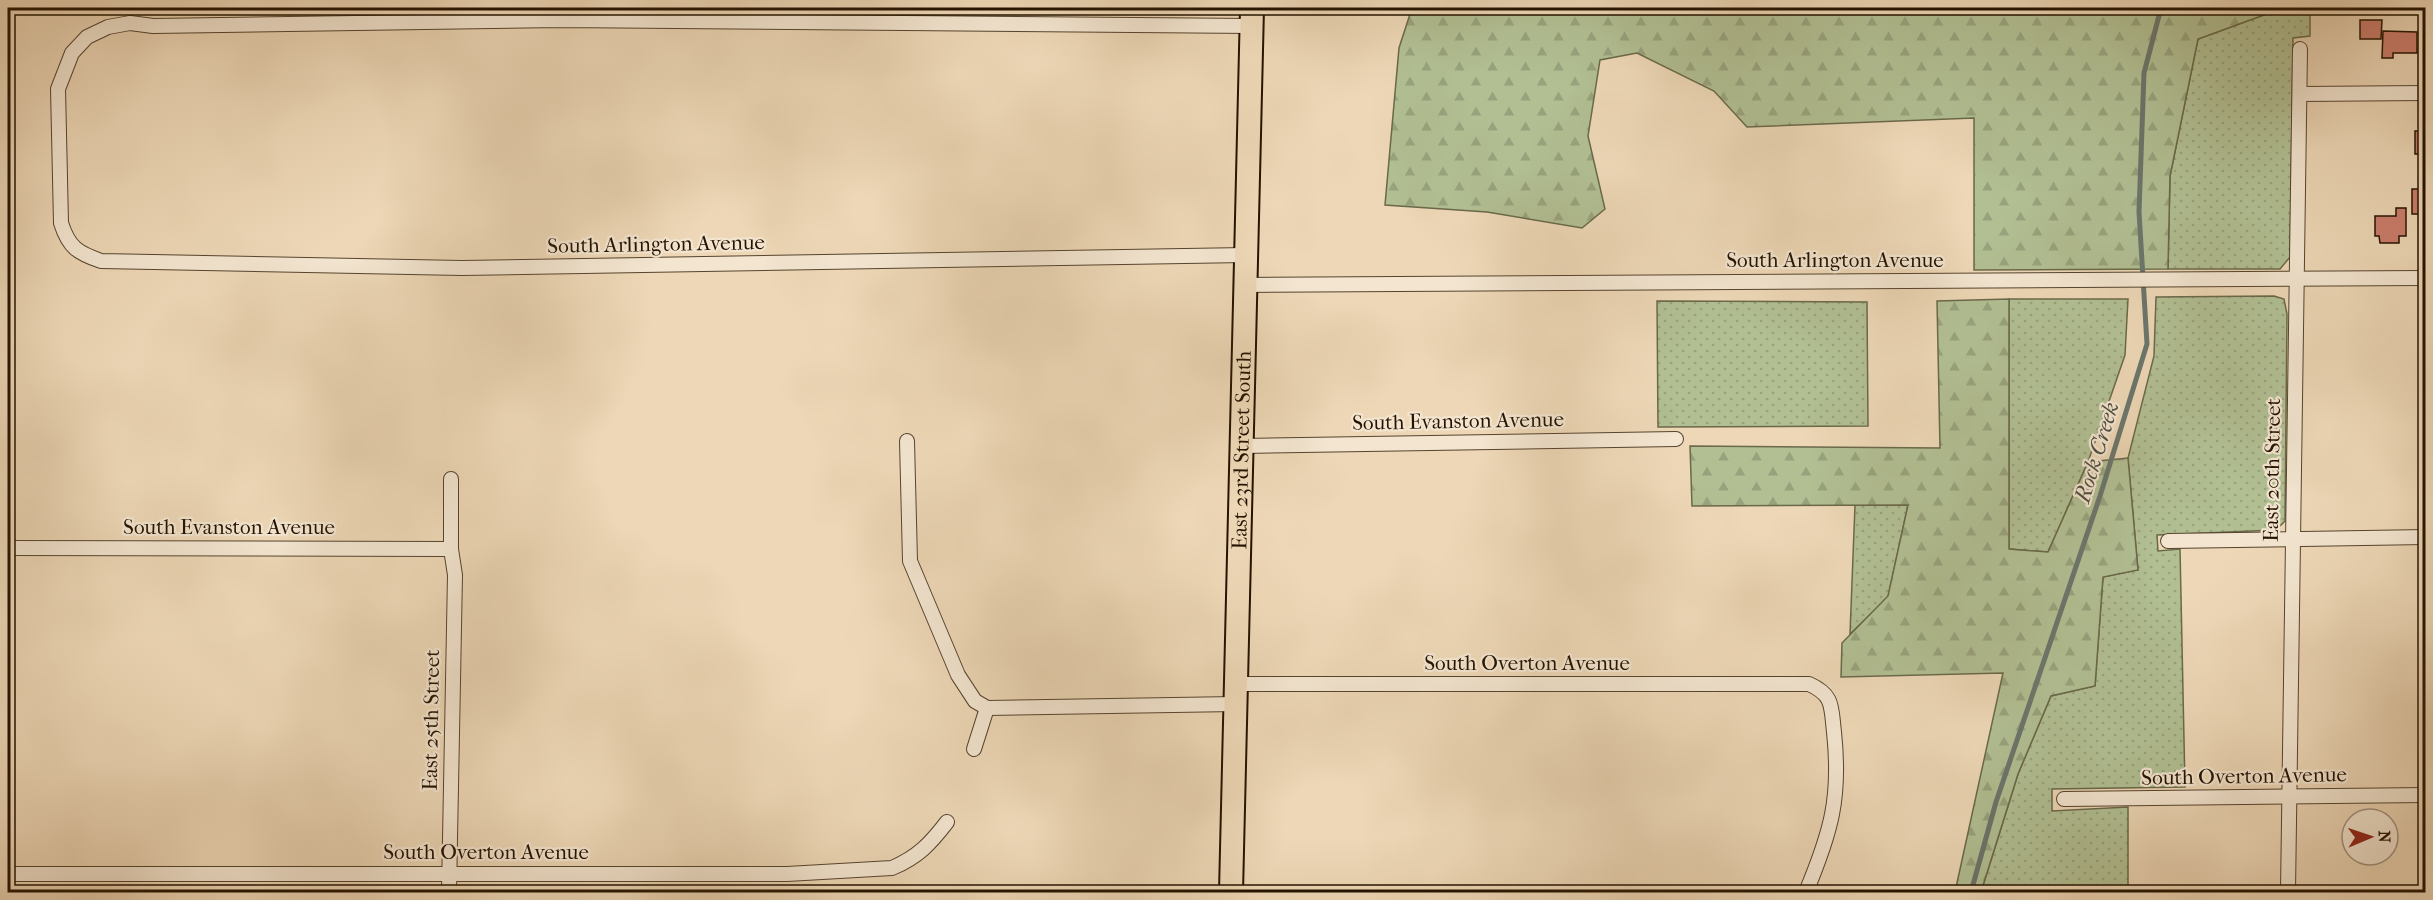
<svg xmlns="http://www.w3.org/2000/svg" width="2433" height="900" viewBox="0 0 2433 900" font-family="'IM FELL French Canon',serif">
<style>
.grass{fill:url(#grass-dots);stroke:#6a694a;stroke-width:1.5}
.forest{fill:url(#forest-firs);stroke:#6a694a;stroke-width:1.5}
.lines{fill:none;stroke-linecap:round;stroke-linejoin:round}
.stream{stroke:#6b766c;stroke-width:5}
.building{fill:#cb7d6c;stroke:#241300;stroke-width:1.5}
.minor-casing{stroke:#56442e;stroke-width:16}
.primary-casing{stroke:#241300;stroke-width:26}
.minor{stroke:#f3e5d0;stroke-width:14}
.primary{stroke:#edd7b6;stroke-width:22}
.labels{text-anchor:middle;stroke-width:4.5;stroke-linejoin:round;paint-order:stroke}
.street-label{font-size:21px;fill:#241300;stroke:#f3e5d0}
.water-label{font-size:22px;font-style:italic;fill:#4d4d3f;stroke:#f3e5d0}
</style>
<defs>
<pattern id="grass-dots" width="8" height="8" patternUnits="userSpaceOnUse" patternTransform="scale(1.5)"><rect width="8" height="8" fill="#b1bf93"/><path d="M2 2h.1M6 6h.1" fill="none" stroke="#98a37d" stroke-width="1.8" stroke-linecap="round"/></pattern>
<pattern id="forest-firs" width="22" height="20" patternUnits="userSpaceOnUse" patternTransform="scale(1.5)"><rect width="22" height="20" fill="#b1bf93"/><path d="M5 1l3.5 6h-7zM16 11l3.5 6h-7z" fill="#98a37d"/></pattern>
</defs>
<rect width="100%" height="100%" fill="#edd7b6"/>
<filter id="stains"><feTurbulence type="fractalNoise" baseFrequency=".00333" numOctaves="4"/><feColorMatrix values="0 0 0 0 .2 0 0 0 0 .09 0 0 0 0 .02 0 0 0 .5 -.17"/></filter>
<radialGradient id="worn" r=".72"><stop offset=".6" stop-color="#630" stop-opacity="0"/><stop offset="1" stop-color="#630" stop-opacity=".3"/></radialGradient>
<g class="grass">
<polygon points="2283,8 2310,8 2310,36 2293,38 2290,257 2280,269 2168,269 2170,176 2198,39"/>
<polygon points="2274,296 2284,299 2287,314 2285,521 2276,530 2157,535 2158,551 2180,549 2185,787 2052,789 2052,811 2128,807 2128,892 1981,892 2018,774 2051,696 2095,686 2103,577 2138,570 2128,458 2154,356 2156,297"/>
<polygon points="2009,299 2128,299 2125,355 2088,462 2048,552 2009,549"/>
<polygon points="1657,301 1867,302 1868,426 1658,427"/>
<polygon points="1855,505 1908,505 1888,597 1850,634"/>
</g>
<g class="forest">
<polygon points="1412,8 2283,8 2198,39 2170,176 2168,269 1974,270 1974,118 1747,127 1714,91 1637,53 1600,60 1588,136 1605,209 1582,228 1487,212 1385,205 1399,48"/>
<polygon points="2009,299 2009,549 2048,552 2088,462 2128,458 2138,570 2103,577 2095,686 2051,696 2018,774 1981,892 1955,892 2003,673 1841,677 1842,643 1888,596 1908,505 1692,506 1690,446 1940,448 1937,301"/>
</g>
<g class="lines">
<polyline class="stream" points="1971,892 1996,802 2100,496 2147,344 2139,212 2144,73 2161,8"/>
</g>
<g class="building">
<polygon points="2360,20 2382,20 2381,39 2360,39"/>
<polygon points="2383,31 2417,32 2417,53 2393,53 2393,58 2382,58"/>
<polygon points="2423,129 2426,129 2426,154 2415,154 2415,131 2423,131"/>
<rect x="2412" y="189" width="14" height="25"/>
<polygon points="2396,208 2406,208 2406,236 2399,236 2399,243 2380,243 2379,236 2375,236 2375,216 2396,216"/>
</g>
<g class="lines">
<g class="minor-casing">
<g id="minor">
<polyline points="2300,94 2426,93"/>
<path d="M1246,255L462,268L101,261C78,253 69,248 61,223L58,89L72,53L87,37L108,27L130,23L153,26L560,20L1252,26"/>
<polyline points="1246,285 2426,278"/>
<polyline points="907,441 910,561 958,675 975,701 987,708 1236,704"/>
<polyline points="1242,446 1676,439"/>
<polyline points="2168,541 2426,537"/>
<polyline points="8,548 451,549"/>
<path d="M1236,684H1809C1834,695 1831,707 1834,732C1841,798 1831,832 1806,892"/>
<polyline points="974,749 987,708"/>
<polyline points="2064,799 2426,795"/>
<path d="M8,874H787L892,868C918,857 930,844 947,822"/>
<polyline points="449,892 455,575 451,549 451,479"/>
<polyline points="2288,892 2300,49"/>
</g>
</g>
<g class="primary-casing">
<g id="primary">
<path id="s1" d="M1231,892L1252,8"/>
</g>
</g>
<use href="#minor" class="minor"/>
<use href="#primary" class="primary"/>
</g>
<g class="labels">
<g class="street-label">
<text transform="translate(656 244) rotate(-1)" y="7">South Arlington Avenue</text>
<text x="1835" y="267">South Arlington Avenue</text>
<text transform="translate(1458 421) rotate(-1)" y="7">South Evanston Avenue</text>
<text dy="7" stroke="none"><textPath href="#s1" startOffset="442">East 23rd Street South</textPath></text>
<text transform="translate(2272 470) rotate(-89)" y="7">East 20th Street</text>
<text x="229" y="534">South Evanston Avenue</text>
<text x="1527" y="670">South Overton Avenue</text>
<text transform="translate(431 720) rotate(-89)" y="7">East 25th Street</text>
<text transform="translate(2244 776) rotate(-1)" y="7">South Overton Avenue</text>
<text x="486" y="859">South Overton Avenue</text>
</g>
<g class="water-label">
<text transform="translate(2096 452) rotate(-73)" y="8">Rock Creek</text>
</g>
</g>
<rect width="2433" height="900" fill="none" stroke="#edd7b6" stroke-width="30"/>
<rect x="9" y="9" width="2415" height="882" fill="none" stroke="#241300" stroke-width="3"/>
<rect x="15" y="15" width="2403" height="870" fill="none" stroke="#241300" stroke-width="1.5"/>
<g transform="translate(2370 837) rotate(88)"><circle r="28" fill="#f3e5d0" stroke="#a0917d" stroke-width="1.5"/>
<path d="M0-4.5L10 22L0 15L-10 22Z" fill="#8f2418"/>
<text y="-9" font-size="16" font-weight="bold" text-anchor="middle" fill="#241300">N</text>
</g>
<rect width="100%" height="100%" filter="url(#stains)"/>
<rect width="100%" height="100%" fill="url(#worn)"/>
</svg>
